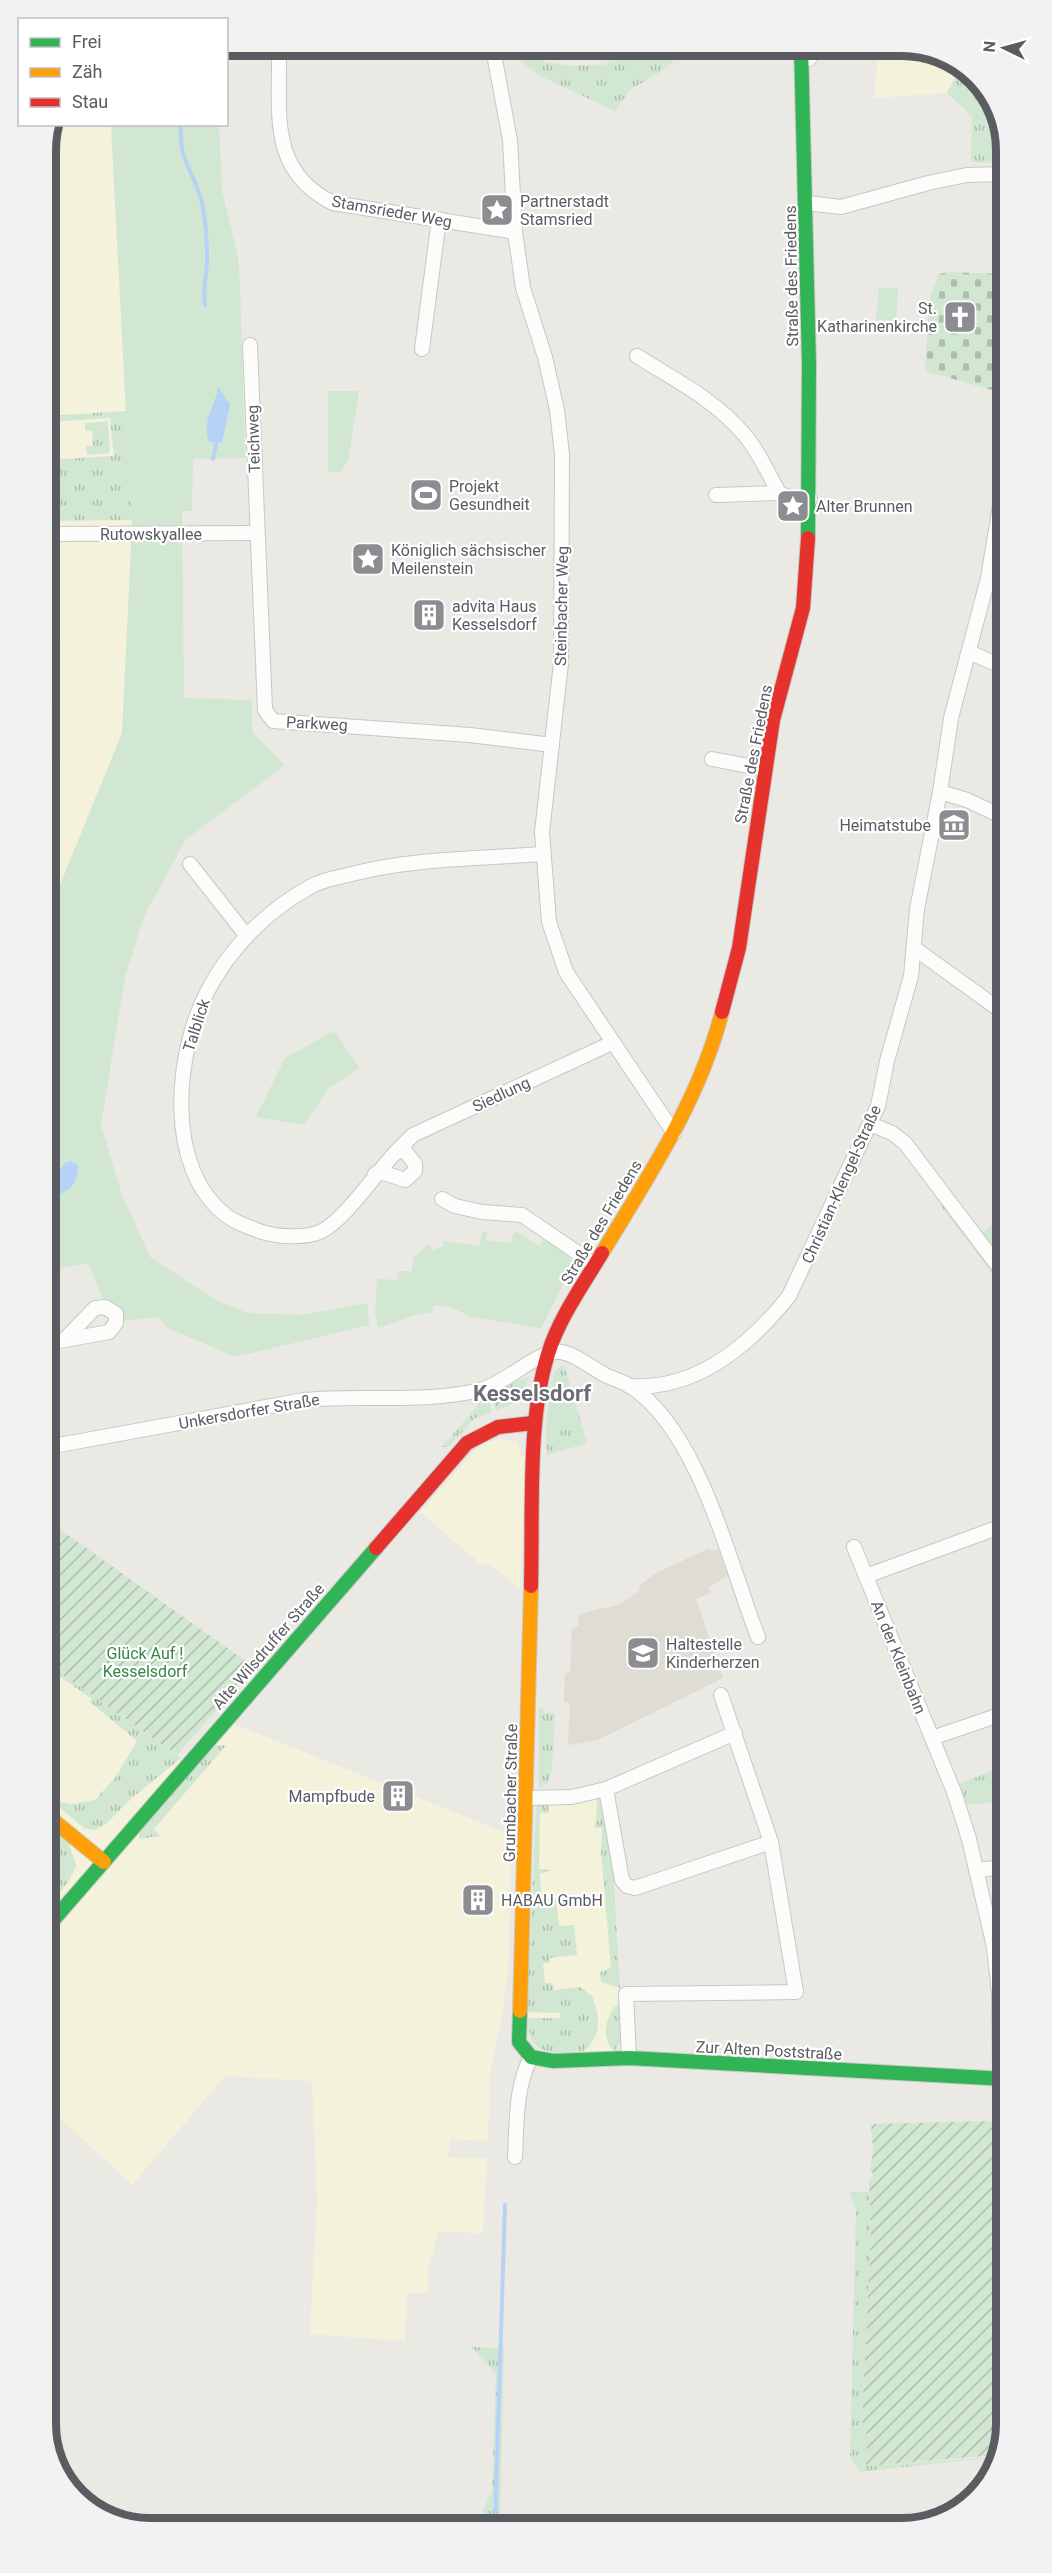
<svg xmlns="http://www.w3.org/2000/svg" width="1052" height="2573" viewBox="0 0 1052 2573" font-family="Roboto,sans-serif">
<style>
.commercial{fill:#f5f2dc}
.education{fill:#dedcd3}
.grass{fill:url(#grass-tufts)}
.cemetery{fill:url(#cemetery-stones)}
.park{fill:#d1e7d1}
.garden{fill:url(#garden-furrows)}
.water{fill:#b6d3f7}
.lines{fill:none;stroke-linecap:round;stroke-linejoin:round}
.stream{stroke:#b6d3f7;stroke-width:4}
.street-casing{stroke:#c7c7c6;stroke-width:16}
.fast-casing{stroke:#c7c7c6;stroke-width:16}
.slow-casing{stroke:#c7c7c6;stroke-width:16}
.jam-casing{stroke:#c7c7c6;stroke-width:16}
.street{stroke:#fcfcfb;stroke-width:14}
.fast{stroke:#30b455;stroke-width:14}
.slow{stroke:#ff9f0a;stroke-width:14}
.jam{stroke:#e5322d;stroke-width:14}
.labels{text-anchor:middle;stroke-width:4.5;stroke-linejoin:round;paint-order:stroke}
.poi-label{font-size:16px;fill:#5a5c62;stroke:#fff;text-anchor:start}
.street-label{font-size:16px;fill:#5a5c62;stroke:#fff}
.park-label{font-size:16px;fill:#358642;stroke:#fff}
.district-label{font-size:22px;font-weight:bold;fill:#6b6e74;stroke:#fff}
.rim{fill:none;stroke:#5a5c62;stroke-width:8}
</style>
<defs>
<pattern id="grass-tufts" width="24" height="20" patternUnits="userSpaceOnUse" patternTransform="scale(1.5)"><rect width="24" height="20" fill="#d1e7d1"/><path d="M3 7l-1-3M5 7V3M7 7l1-3M15 17l-1-3M17 17v-4M19 17l1-3" fill="none" stroke="#adbead"/></pattern>
<pattern id="cemetery-stones" width="16" height="16" patternUnits="userSpaceOnUse" patternTransform="scale(1.5)"><rect width="16" height="16" fill="#d1e7d1"/><path d="M2 7V4a2 2 0 0 1 4 0v3zM10 15v-3a2 2 0 0 1 4 0v3z" fill="#adbead"/></pattern>
<pattern id="garden-furrows" width="10" height="10" patternUnits="userSpaceOnUse" patternTransform="scale(1.5)"><rect width="10" height="10" fill="#d1e7d1"/><path d="M-1 1l2-2M0 10L10 0M9 11l2-2" fill="none" stroke="#adbead"/></pattern>
</defs>
<rect width="100%" height="100%" fill="#eae9e4"/>
<g class="commercial">
<polygon points="910,45 962,65 947,93 874,98 878,53 901,54"/>
<polygon points="54,125 111,125 132,527 122,733 47,917 45,143"/>
<polygon points="502,1439 517,1442 522,1456 526,1456 520,1588 486,1562 482,1565 420,1512 477,1448 487,1442"/>
<polygon points="49,1665 181,1758 229,1722 511,1835 509,1959 502,2018 490,2074 488,2141 450,2139 448,2157 487,2159 483,2233 438,2232 428,2270 427,2293 407,2293 405,2341 310,2334 317,2201 312,2081 225,2076 132,2185 50,2109"/>
<polygon points="599,1796 614,1878 618,1937 620,2046 608,2054 536,2047 528,2028 536,1806"/>
</g>
<polygon class="education" points="710,1548 712,1551 718,1549 728,1576 709,1587 711,1593 696,1599 723,1678 598,1740 568,1745 570,1703 564,1703 565,1673 570,1673 572,1628 579,1626 578,1617 582,1613 621,1604 639,1591 640,1585 656,1573"/>
<g class="grass">
<polygon points="908,45 901,54 826,51 829,46"/>
<polygon points="689,47 663,70 630,90 615,111 542,77 505,49 514,49 546,62 573,66 604,65 629,48"/>
<polygon points="962,65 966,67 1002,116 1002,163 971,162 972,116 947,93"/>
<polygon points="126,411 132,520 46,521 46,460 114,456 110,418 47,422 47,416"/>
<polygon points="108,421 110,453 87,455 86,446 93,446 92,431 85,431 85,423"/>
<polygon points="953,1193 981,1234 1004,1215 1004,1289 940,1205"/>
<polygon points="561,1366 567,1367 565,1369 587,1443 547,1455 546,1427 576,1427 555,1379 549,1389 554,1372"/>
<polygon points="529,1376 521,1400 496,1411 493,1401 486,1394"/>
<polygon points="482,1395 490,1405 492,1412 475,1418 449,1447 442,1447 478,1405 471,1397"/>
<polygon points="49,1665 181,1758 132,1798 105,1825 94,1830 84,1828 49,1799 71,1804 95,1800 115,1778 137,1741 90,1702 92,1699 49,1669"/>
<polygon points="544,1707 543,1713 555,1713 552,1769 548,1783 539,1789 539,1709"/>
<polygon points="223,1745 226,1746 222,1750 154,1829 161,1836 139,1839 139,1832 210,1746"/>
<polygon points="1005,1766 1006,1801 966,1805 958,1784"/>
<polygon points="593,1796 599,1796 601,1800 614,1878 620,1988 601,1982 600,1972 611,1968 601,1852 602,1828 593,1827 596,1824 597,1800"/>
<path d="M540,1803L548,1804L549,1813H540L539,1869L549,1870V1872L540,1873L541,1893H544L545,1899H556L559,1926L574,1925L577,1955L550,1958V1963H543L545,1983H552L554,1990L580,1987L592,1996C602,2021 601,2037 580,2054C547,2052 531,2057 527,2018H560V2013L527,2012L536,1806Z"/>
<polygon points="49,1826 68,1841 76,1865 69,1881 49,1906"/>
<path d="M620,2003C621,2018 627,2040 614,2051C600,2040 606,2010 620,2003Z"/>
<polygon points="992,2087 1006,2089 1007,2424 1003,2436 994,2302"/>
<polygon points="850,2192 869,2192 871,2235 862,2421 867,2434 866,2466 996,2457 860,2472 850,2457 856,2212"/>
<polygon points="471,2347 504,2348 500,2525 489,2525 483,2511 492,2491 496,2374"/>
</g>
<polygon class="cemetery" points="949,272 1002,274 1002,393 925,371 929,301 939,274"/>
<g class="park">
<polygon points="111,125 219,125 222,190 238,258 240,284 245,458 193,459 192,511 182,511 184,698 252,700 252,732 285,765 186,839 144,916 125,977 101,1125 121,1192 150,1257 216,1300 247,1313 301,1315 368,1303 369,1325 235,1357 166,1327 159,1317 121,1321 104,1302 88,1263 48,1271 47,917 122,733 132,527"/>
<polygon points="879,288 898,288 896,322 876,319"/>
<polygon points="328,391 359,391 348,461 340,472 328,472"/>
<polygon points="334,1031 359,1068 329,1088 304,1125 256,1117 285,1058"/>
<path d="M482,1232H487L486,1240L511,1243L513,1234L517,1232L539,1246L546,1236L568,1253L573,1265L541,1328L472,1317L452,1308L434,1305L432,1313C415,1312 396,1323 378,1328L375,1313L377,1279L397,1280L398,1271H412L413,1258L429,1244L432,1250L443,1246V1241L480,1246Z"/>
<polygon points="555,1379 562,1380 577,1427 546,1427 550,1390"/>
</g>
<g class="garden">
<polygon points="48,1521 254,1667 177,1755 49,1665"/>
<polygon points="993,2121 994,2302 1003,2436 996,2455 866,2466 867,2435 862,2421 871,2235 869,2183 873,2173 870,2171 873,2151 871,2124"/>
</g>
<g class="water">
<path d="M218,387L230,404L222,443L209,442C201,421 216,406 218,387Z"/>
<path d="M70,1161L78,1165C78,1182 72,1190 57,1195L52,1192L51,1180L65,1163Z"/>
</g>
<g class="lines">
<g class="stream">
<path d="M181,124C178,165 196,171 203,208C206,224 207,242 207,259C207,274 202,289 205,305"/>
<polyline points="213,459 216,444"/>
<polyline points="495,2525 505,2205"/>
</g>
<g class="street-casing">
<g id="street">
<polyline points="493,49 510,140 515,232 523,288 545,357 557,410 562,455 561,663 542,832 549,922 566,972 674,1133"/>
<path d="M279,51C280,113 268,171 333,203L515,232"/>
<polyline points="802,59 809,59 815,46"/>
<polyline points="807,203 841,207 928,183 967,175 1002,174"/>
<polyline points="250,345 265,710 273,721 470,735 552,745"/>
<polyline points="422,349 439,219"/>
<path d="M637,356C676,381 711,397 743,433C758,450 768,473 779,493"/>
<polyline points="716,495 779,493 791,498 810,499"/>
<polyline points="46,534 256,533"/>
<polyline points="969,652 1003,667"/>
<polyline points="712,759 764,769"/>
<polyline points="940,792 967,800 1003,817"/>
<polyline points="190,864 246,935"/>
<polyline points="914,948 1004,1013"/>
<polyline points="870,1124 892,1133 905,1143 1004,1274"/>
<polyline points="396,1152 413,1135 612,1043"/>
<path d="M375,1174L384,1173L405,1180L415,1171V1164L405,1151L396,1152C375,1174 347,1217 322,1231C305,1239 276,1237 259,1231C249,1227 236,1223 227,1216C164,1169 175,1054 207,992C230,948 266,911 310,887C321,880 336,878 348,875C411,858 477,859 542,854"/>
<polyline points="442,1199 455,1206 482,1212 522,1215 594,1264"/>
<polyline points="48,1343 109,1332 116,1323 116,1314 105,1307 95,1308 64,1340"/>
<path d="M629,1386C697,1391 750,1345 789,1296L878,1106L887,1061L911,976L917,909L940,792L951,718L988,578L1002,494"/>
<path d="M48,1447L304,1400C363,1394 422,1404 480,1390C506,1384 538,1349 561,1352C575,1354 592,1368 605,1375C613,1379 622,1381 630,1386C699,1430 729,1563 758,1637"/>
<polyline points="854,1547 954,1792 969,1839 994,1947 999,1993 1000,2078"/>
<polyline points="866,1576 1005,1525"/>
<polyline points="735,1733 606,1789 622,1880 627,1886 635,1888 771,1842"/>
<polyline points="932,1738 1005,1713"/>
<polyline points="527,1798 572,1797 606,1789"/>
<polyline points="976,1870 1006,1867"/>
<polyline points="629,2058 626,1994 796,1992 771,1842 721,1695"/>
<path d="M515,2157C517,2123 515,2088 531,2057"/>
</g>
</g>
<g class="fast-casing">
<g id="fast">
<polyline points="801,46 809,364 808,538"/>
<polyline points="49,1925 376,1548"/>
<polyline points="520,2011 519,2042 531,2057 553,2061 629,2058 1006,2079"/>
</g>
</g>
<g class="slow-casing">
<g id="slow">
<path d="M602,1253C649,1175 699,1101 722,1012"/>
<polyline points="49,1817 104,1862"/>
<polyline points="520,2011 531,1586"/>
</g>
</g>
<g class="jam-casing">
<g id="jam">
<polyline points="722,1012 739,948 773,720 803,608 808,538"/>
<polyline points="376,1548 467,1443 498,1427 533,1423"/>
<path d="M531,1586C533,1514 527,1420 548,1354C559,1318 583,1285 602,1253"/>
</g>
</g>
<use href="#street" class="street"/>
<use href="#fast" class="fast"/>
<use href="#slow" class="slow"/>
<use href="#jam" class="jam"/>
</g>
<defs>
<g id="sight-square" transform="scale(1.725)"><rect x="-9" y="-9" width="18" height="18" rx="4" fill="#8c8d90" stroke="#fff"/><path d="M0-6L1.8-2.2L6-1.7L2.9 1.2L3.7 5.4L0 3.3L-3.7 5.4L-2.9 1.2L-6-1.7L-1.8-2.2Z" fill="#fff"/></g>
<g id="church-square" transform="scale(1.725)"><rect x="-9" y="-9" width="18" height="18" rx="4" fill="#8c8d90" stroke="#fff"/><path d="M-1.2-6h2.4v3.5h3.3v2.4h-3.3V6h-2.4V-.1h-3.3v-2.4h3.3Z" fill="#fff"/></g>
<g id="stadium-square" transform="scale(1.725)"><rect x="-9" y="-9" width="18" height="18" rx="4" fill="#8c8d90" stroke="#fff"/><path d="M0-5a6.5 5 0 1 0 0 10a6.5 5 0 1 0 0-10ZM-3.5-1.8h7v3.6h-7Z" fill="#fff"/></g>
<g id="building-square" transform="scale(1.725)"><rect x="-9" y="-9" width="18" height="18" rx="4" fill="#8c8d90" stroke="#fff"/><path d="M-4-6H4V6H1V3H-1V6H-4ZM-2.5-4.3h1.7v1.8h-1.7ZM.8-4.3h1.7v1.8H.8ZM-2.5-1h1.7V.8h-1.7ZM.8-1h1.7V.8H.8Z" fill="#fff"/></g>
<g id="museum-square" transform="scale(1.725)"><rect x="-9" y="-9" width="18" height="18" rx="4" fill="#8c8d90" stroke="#fff"/><path d="M0-6L6-3V-2H-6V-3ZM-5-1h2V3h-2ZM-1-1h2V3h-2ZM3-1h2V3H3ZM-6 4H6V6H-6Z" fill="#fff"/></g>
<g id="school-square" transform="scale(1.725)"><rect x="-9" y="-9" width="18" height="18" rx="4" fill="#8c8d90" stroke="#fff"/><path d="M0-5L7-2L0 1L-7-2ZM-4 1L0 2.5L4 1V4Q0 6-4 4Z" fill="#fff"/></g>
</defs>
<g fill-rule="evenodd">
<use href="#sight-square" x="497" y="210"/>
<use href="#church-square" x="960" y="317"/>
<use href="#stadium-square" x="426" y="495"/>
<use href="#sight-square" x="793" y="506"/>
<use href="#sight-square" x="368" y="559"/>
<use href="#building-square" x="429" y="615"/>
<use href="#museum-square" x="954" y="825"/>
<use href="#school-square" x="643" y="1653"/>
<use href="#building-square" x="398" y="1796"/>
<use href="#building-square" x="478" y="1900"/>
</g>
<g class="labels">
<g class="poi-label">
<text x="520" y="207">Partnerstadt<tspan x="520" dy="18">Stamsried</tspan></text>
<text x="937" y="314" text-anchor="end">St.<tspan x="937" dy="18">Katharinenkirche</tspan></text>
<text x="449" y="492">Projekt<tspan x="449" dy="18">Gesundheit</tspan></text>
<text x="816" y="512">Alter Brunnen</text>
<text x="391" y="556">Königlich sächsischer<tspan x="391" dy="18">Meilenstein</tspan></text>
<text x="452" y="612">advita Haus<tspan x="452" dy="18">Kesselsdorf</tspan></text>
<text x="931" y="831" text-anchor="end">Heimatstube</text>
<text x="666" y="1650">Haltestelle<tspan x="666" dy="18">Kinderherzen</tspan></text>
<text x="375" y="1802" text-anchor="end">Mampfbude</text>
<text x="501" y="1906">HABAU GmbH</text>
</g>
<g class="street-label">
<text transform="translate(392 211) rotate(10)" y="6">Stamsrieder Weg</text>
<text transform="translate(791 276) rotate(-91)" y="6">Straße des Friedens</text>
<text transform="translate(253 439) rotate(-92)" y="6">Teichweg</text>
<text x="151" y="540">Rutowskyallee</text>
<text transform="translate(561 606) rotate(-89)" y="6">Steinbacher Weg</text>
<text transform="translate(317 723) rotate(3)" y="6">Parkweg</text>
<text transform="translate(753 754) rotate(-79)" y="6">Straße des Friedens</text>
<text transform="translate(196 1025) rotate(-72)" y="6">Talblick</text>
<text transform="translate(501 1094) rotate(-25)" y="6">Siedlung</text>
<text transform="translate(841 1184) rotate(-66)" y="6">Christian-Klengel-Straße</text>
<text transform="translate(601 1222) rotate(-59)" y="6">Straße des Friedens</text>
<text transform="translate(249 1411) rotate(-10)" y="6">Unkersdorfer Straße</text>
<text transform="translate(268 1646) rotate(-49)" y="6">Alte Wilsdruffer Straße</text>
<text transform="translate(899 1657) rotate(68)" y="6">An der Kleinbahn</text>
<text transform="translate(510 1793) rotate(-89)" y="6">Grumbacher Straße</text>
<text transform="translate(769 2050) rotate(3)" y="6">Zur Alten Poststraße</text>
</g>
<g class="park-label">
<text x="145" y="1659">Glück Auf !<tspan x="145" dy="18">Kesselsdorf</tspan></text>
</g>
<g class="district-label">
<text x="532" y="1401">Kesselsdorf</text>
</g>
</g>
<path d="M0 0H1052V2573H0ZM150 56H902A94 94 0 0 1 996 150V2424A94 94 0 0 1 902 2518H150A94 94 0 0 1 56 2424V150A94 94 0 0 1 150 56Z" fill="#f2f2f2" fill-rule="evenodd"/>
<path class="rim" d="M150 56H902A94 94 0 0 1 996 150V2424A94 94 0 0 1 902 2518H150A94 94 0 0 1 56 2424V150A94 94 0 0 1 150 56Z"/>
<rect x="18" y="18" width="210" height="108" fill="#ffffff" stroke="#bdbec0" stroke-width="1.5"/>
<rect x="30" y="38" width="30" height="9" fill="#30b455" stroke="#bdbec0" stroke-width="1.5"/>
<text x="72" y="48" font-size="18" fill="#5a5c62">Frei</text>
<rect x="30" y="68" width="30" height="9" fill="#ff9f0a" stroke="#bdbec0" stroke-width="1.5"/>
<text x="72" y="78" font-size="18" fill="#5a5c62">Zäh</text>
<rect x="30" y="98" width="30" height="9" fill="#e5322d" stroke="#bdbec0" stroke-width="1.5"/>
<text x="72" y="108" font-size="18" fill="#5a5c62">Stau</text>
<g transform="translate(1004 48) rotate(275)" stroke="#ffffff" stroke-width="4.5" paint-order="stroke">
<path d="M0-4.5L10 22L0 15L-10 22Z" fill="#5a5c62"/>
<text y="-9" font-size="16" font-weight="bold" text-anchor="middle" fill="#5a5c62">N</text>
</g>
</svg>
